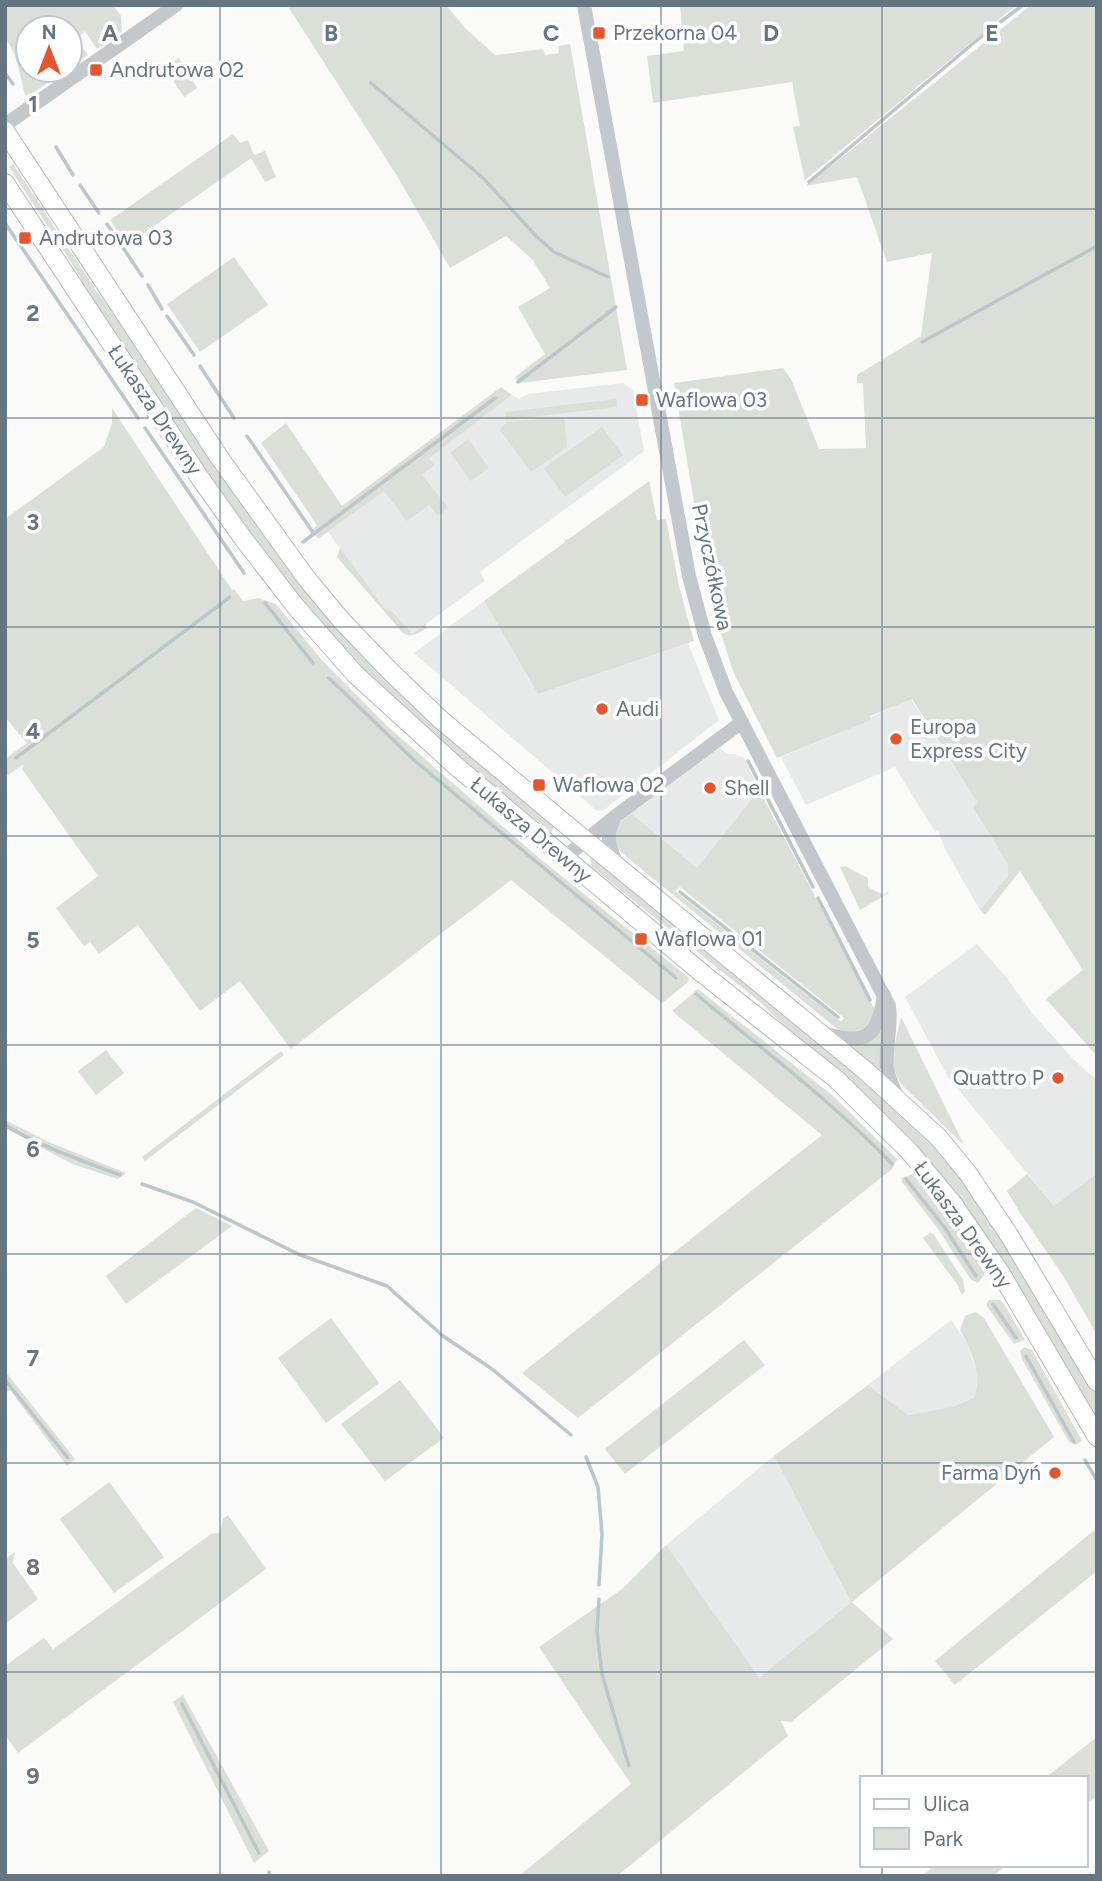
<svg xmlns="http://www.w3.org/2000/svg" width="1102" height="1881" viewBox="0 0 1102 1881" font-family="Figtree,sans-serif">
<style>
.built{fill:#e8e9e9}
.green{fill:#dadfd7;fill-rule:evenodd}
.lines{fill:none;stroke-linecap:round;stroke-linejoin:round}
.stream{stroke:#bbc7cb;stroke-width:3.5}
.major-casing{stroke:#b5babe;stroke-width:20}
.minor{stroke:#c3c8cc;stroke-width:14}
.major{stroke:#fff;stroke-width:18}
.grid{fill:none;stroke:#657683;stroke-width:2;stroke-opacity:0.55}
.poi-dot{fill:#e4572e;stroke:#fff;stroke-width:2.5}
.labels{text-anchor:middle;stroke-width:7;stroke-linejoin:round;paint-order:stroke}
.poi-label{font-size:21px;fill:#657683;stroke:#fff;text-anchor:start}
.street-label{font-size:21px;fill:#657683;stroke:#fff}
.grid-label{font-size:23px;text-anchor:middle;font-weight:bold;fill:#657683;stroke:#fff;stroke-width:7;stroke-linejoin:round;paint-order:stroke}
</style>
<rect width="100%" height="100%" fill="#fafaf8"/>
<g class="built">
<polygon points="623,383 633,390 644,451 480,572 485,581 412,634 393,612 385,610 328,532 512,395 519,399 528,394"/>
<polygon points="484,601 538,694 688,643 719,720 604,810 597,811 414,653"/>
<polygon points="911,699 977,802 973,808 1008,864 1008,876 980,910 946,851 938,831 935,832 895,767 806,805 781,757 870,720 870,717"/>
<polygon points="720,747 726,754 735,754 744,758 759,790 697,868 631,813"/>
<polygon points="977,944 1007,978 1032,1013 1075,1061 1097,1080 1097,1173 1054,1206 948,1077 905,997"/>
<polygon points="951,1320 968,1345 980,1383 974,1398 952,1407 908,1415 868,1385"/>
<polygon points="774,1456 851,1602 758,1679 666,1545"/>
</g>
<g class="green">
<polygon points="5,5 113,5 121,16 122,31 97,49 85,31 76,39 88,55 70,68 70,28 28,28 28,70 66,70 33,93 25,95 15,55 5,36"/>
<polygon points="287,5 446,5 465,28 495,55 543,49 545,55 559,53 558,46 570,44 627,370 519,383 515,377 545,354 518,307 550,288 532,259 506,236 450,268 399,179"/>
<polygon points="680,5 1016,5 805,180 793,127 800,126 792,82 653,103 647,56 684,51"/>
<polygon points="1031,5 1097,5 1097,1056 1046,999 1083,970 1020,871 985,915 980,910 1008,876 1008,864 973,808 977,802 912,699 870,716 871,720 777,758 733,671 721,634 708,586 674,383 783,368 791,379 819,449 866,448 863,383 857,383 857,375 921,336 932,253 887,262 857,177 806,186"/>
<polygon points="179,58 197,88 184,97 165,68"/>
<polygon points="233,134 240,143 248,140 254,155 265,151 276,177 265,182 251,158 127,245 110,220"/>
<polygon points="13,164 97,292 130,333 270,541 557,824 551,832 412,719 345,653 262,554 101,313 68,257 9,167"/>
<polygon points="234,257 268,305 200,352 167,304"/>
<polygon points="501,387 512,395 429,458 434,465 422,475 448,508 438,516 429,505 407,521 384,491 318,539 313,529 317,525 261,443 286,423 342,506"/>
<polygon points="616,399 617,407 506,420 505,412"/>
<polygon points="112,408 232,590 234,589 243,601 258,598 276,604 321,659 387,726 539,858 689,978 687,983 662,1003 511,880 291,1049 240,981 200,1011 138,925 99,954 90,942 84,946 56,908 98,876 22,769 24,764 5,777 5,759 27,743 5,717 5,519 104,447 112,423"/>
<polygon points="564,417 567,447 531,472 500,430 507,422"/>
<polygon points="602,427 623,455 565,497 544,468"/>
<polygon points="468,439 489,468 471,481 450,453"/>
<polygon points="649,481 657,520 666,519 679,586 694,641 538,694 484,601 565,542 565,540 570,538"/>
<path d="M340,548L385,609L393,612L412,634L426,623V628C418,634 412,638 403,633L337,557Z"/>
<path d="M759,790L875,1010L868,1027C857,1033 849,1036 836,1028L617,849C614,827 614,827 631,813L697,868ZM680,887L844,1018L841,1022L675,891Z"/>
<polygon points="593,854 833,1052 936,1144 990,1218 1097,1394 1097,1423 912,1142 876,1106 804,1045 761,1003 592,867 590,856"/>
<polygon points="845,866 868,878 868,887 884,895 887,892 889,893 860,910 840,867"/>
<polygon points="698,989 833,1096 897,1159 892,1169 578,1418 522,1373 822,1135 672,1011"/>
<path d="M901,1017L964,1145L903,1086C886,1066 896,1040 901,1017Z"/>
<polygon points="883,1023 880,1069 879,1072 851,1049 851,1046 858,1045"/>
<polygon points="106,1050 124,1073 96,1095 78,1071"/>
<polygon points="281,1051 284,1055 145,1161 142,1157"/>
<polygon points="5,1120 51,1143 126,1173 118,1179 72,1164 5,1128"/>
<polygon points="915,1173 923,1179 963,1231 985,1269 984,1276 978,1283 971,1280 938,1229 902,1182 902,1178"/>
<polygon points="1097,1173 1097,1335 1064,1277 1020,1213 1007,1191 1027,1174 1054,1206"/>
<polygon points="196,1208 232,1226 126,1304 106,1276"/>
<polygon points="930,1233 934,1235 963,1280 965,1291 962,1295 957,1284 923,1238"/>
<polygon points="989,1300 1000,1300 1004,1304 1025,1340 1014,1344 986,1305"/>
<path d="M976,1312L984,1318L1054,1437L852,1602L893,1639L791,1722L781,1721L788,1736L617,1876H519L631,1784L539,1647L622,1589L666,1545L759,1678L851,1602L774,1456L868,1385L908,1415L952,1407L974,1398C983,1375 971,1350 960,1330L965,1316Z"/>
<polygon points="331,1318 379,1383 326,1423 278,1358"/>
<polygon points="744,1340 765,1365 625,1474 605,1449"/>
<polygon points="1025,1347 1032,1350 1082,1441 1076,1445 1069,1442 1022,1359 1020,1351"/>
<polygon points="5,1371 75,1459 67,1466 10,1390 5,1393"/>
<polygon points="400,1380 444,1438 385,1481 341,1424"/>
<polygon points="109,1482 164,1557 114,1593 60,1519"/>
<polygon points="228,1515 266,1569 18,1753 5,1735 5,1666 44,1638 53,1649 211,1534 220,1533 223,1519"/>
<polygon points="1097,1528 1097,1571 955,1685 935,1661"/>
<polygon points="15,1552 13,1563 38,1599 5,1624 5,1559"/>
<polygon points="183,1695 269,1851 254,1863 173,1702"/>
<polygon points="1097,1737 1097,1796 1086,1804 1086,1778 1045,1778"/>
<polygon points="935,1865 1007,1865 993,1876 922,1876"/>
</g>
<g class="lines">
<g class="stream">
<polyline points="5,73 13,84"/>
<polyline points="371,83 483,178 537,237 554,252 608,277"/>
<polyline points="56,147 73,175"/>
<polyline points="809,182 983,35 1023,5"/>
<polyline points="80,185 99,213"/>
<polyline points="5,223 138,418"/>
<polyline points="107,224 142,276"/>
<polyline points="148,285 162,309"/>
<polyline points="167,316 194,355"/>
<polyline points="922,342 1097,246"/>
<polyline points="200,366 234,418"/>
<polyline points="518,382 616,307"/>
<polyline points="145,428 244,573"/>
<polyline points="247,436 314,534"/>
<polyline points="303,542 495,398"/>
<polyline points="265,603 313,663"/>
<polyline points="329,678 415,761 676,978"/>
<polyline points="16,758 230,597"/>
<polyline points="748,761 813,887"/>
<polyline points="680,892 838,1017"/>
<polyline points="818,898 870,1000"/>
<path d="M696,994C762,1049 833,1102 892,1164"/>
<path d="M5,1125C41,1147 81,1160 120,1175"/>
<polyline points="906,1179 945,1228 976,1276"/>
<polyline points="142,1184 193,1202 298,1254 387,1286 443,1336 492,1369 571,1435"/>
<polyline points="993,1304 1016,1338"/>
<polyline points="1026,1356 1074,1442"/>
<polyline points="5,1380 68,1458"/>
<polyline points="586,1457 598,1487 602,1534 599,1585"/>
<polyline points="1085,1460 1097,1481"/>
<polyline points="599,1599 597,1631 602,1674 629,1766"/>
<polyline points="182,1704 259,1853"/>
<polyline points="269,1872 270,1876"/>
</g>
<g class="major-casing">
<g id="major">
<polyline points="5,131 219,457 307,579 342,621 389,670 440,719 563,822 866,1071 939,1138 967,1172 1009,1235 1097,1382"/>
<polyline points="5,183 200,478 242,537 296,607 355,674 457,767 703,974 836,1079 909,1151 953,1204 1000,1272 1097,1437"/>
</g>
</g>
<g class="minor">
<path d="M584,5L689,576L705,636L726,692L889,1006C892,1027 885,1046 887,1067C888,1078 893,1088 898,1098"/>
<polyline points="5,125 176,5"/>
<path d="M614,819C604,836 610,850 618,866"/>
<polyline points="564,858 617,815 742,722"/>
<path d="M823,1033C864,1046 878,1039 884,995"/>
</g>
<use href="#major" class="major"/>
</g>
<path class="grid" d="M220,5V1876M441,5V1876M661,5V1876M882,5V1778M5,209H1097M5,418H1097M5,627H1097M5,836H1097M5,1045H1097M5,1254H1097M5,1463H1097M5,1672H1097M882,1865V1876"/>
<g class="poi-dot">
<rect x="592" y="26" width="14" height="14" rx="3.5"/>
<rect x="89" y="63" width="14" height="14" rx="3.5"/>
<rect x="18" y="231" width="14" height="14" rx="3.5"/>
<rect x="635" y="393" width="14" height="14" rx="3.5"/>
<circle cx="602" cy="709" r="7"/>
<circle cx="896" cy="739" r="7"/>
<rect x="532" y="778" width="14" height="14" rx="3.5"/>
<circle cx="710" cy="788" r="7"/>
<rect x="634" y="932" width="14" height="14" rx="3.5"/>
<circle cx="1058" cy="1078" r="7"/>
<circle cx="1055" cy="1473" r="7"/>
</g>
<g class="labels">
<g class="poi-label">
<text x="613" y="40">Przekorna 04</text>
<text x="110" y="77">Andrutowa 02</text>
<text x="39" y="245">Andrutowa 03</text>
<text x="656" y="407">Waflowa 03</text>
<text x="616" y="716">Audi</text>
<text x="910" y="734">Europa<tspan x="910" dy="24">Express City</tspan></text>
<text x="553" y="792">Waflowa 02</text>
<text x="724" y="795">Shell</text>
<text x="655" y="946">Waflowa 01</text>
<text x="1044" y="1085" text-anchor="end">Quattro P</text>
<text x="1041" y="1480" text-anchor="end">Farma Dyń</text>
</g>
<g class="street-label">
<text transform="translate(155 410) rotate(56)" y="7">Łukasza Drewny</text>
<text transform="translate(712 567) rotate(78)" y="7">Przyczółkowa</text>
<text transform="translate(531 830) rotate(40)" y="7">Łukasza Drewny</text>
<text transform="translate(963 1225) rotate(54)" y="7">Łukasza Drewny</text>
</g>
</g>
<g class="grid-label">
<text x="110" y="41">A</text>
<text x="331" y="41">B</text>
<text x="551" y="41">C</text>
<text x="771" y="41">D</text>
<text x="992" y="41">E</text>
<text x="33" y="112">1</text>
<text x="33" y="321">2</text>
<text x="33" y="530">3</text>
<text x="33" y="739">4</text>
<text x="33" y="948">5</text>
<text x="33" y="1157">6</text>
<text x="33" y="1366">7</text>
<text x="33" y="1575">8</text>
<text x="33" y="1784">9</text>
</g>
<rect width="1102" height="1881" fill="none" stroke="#657683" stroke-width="14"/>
<rect x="860" y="1776" width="228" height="91" fill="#ffffff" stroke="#c1c8cd" stroke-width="2"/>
<rect x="874" y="1799" width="35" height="10" fill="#ffffff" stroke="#c1c8cd" stroke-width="2"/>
<text x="923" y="1811" font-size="21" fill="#657683">Ulica</text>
<rect x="874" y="1828" width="35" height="21" fill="#dadfd7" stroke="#c1c8cd" stroke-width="2"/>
<text x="923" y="1846" font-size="21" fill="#657683">Park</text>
<g transform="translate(49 49)"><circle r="33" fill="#ffffff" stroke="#c1c8cd" stroke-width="2"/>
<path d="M0-5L12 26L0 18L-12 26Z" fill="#e4572e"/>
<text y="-10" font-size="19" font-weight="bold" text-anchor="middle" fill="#657683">N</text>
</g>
</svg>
